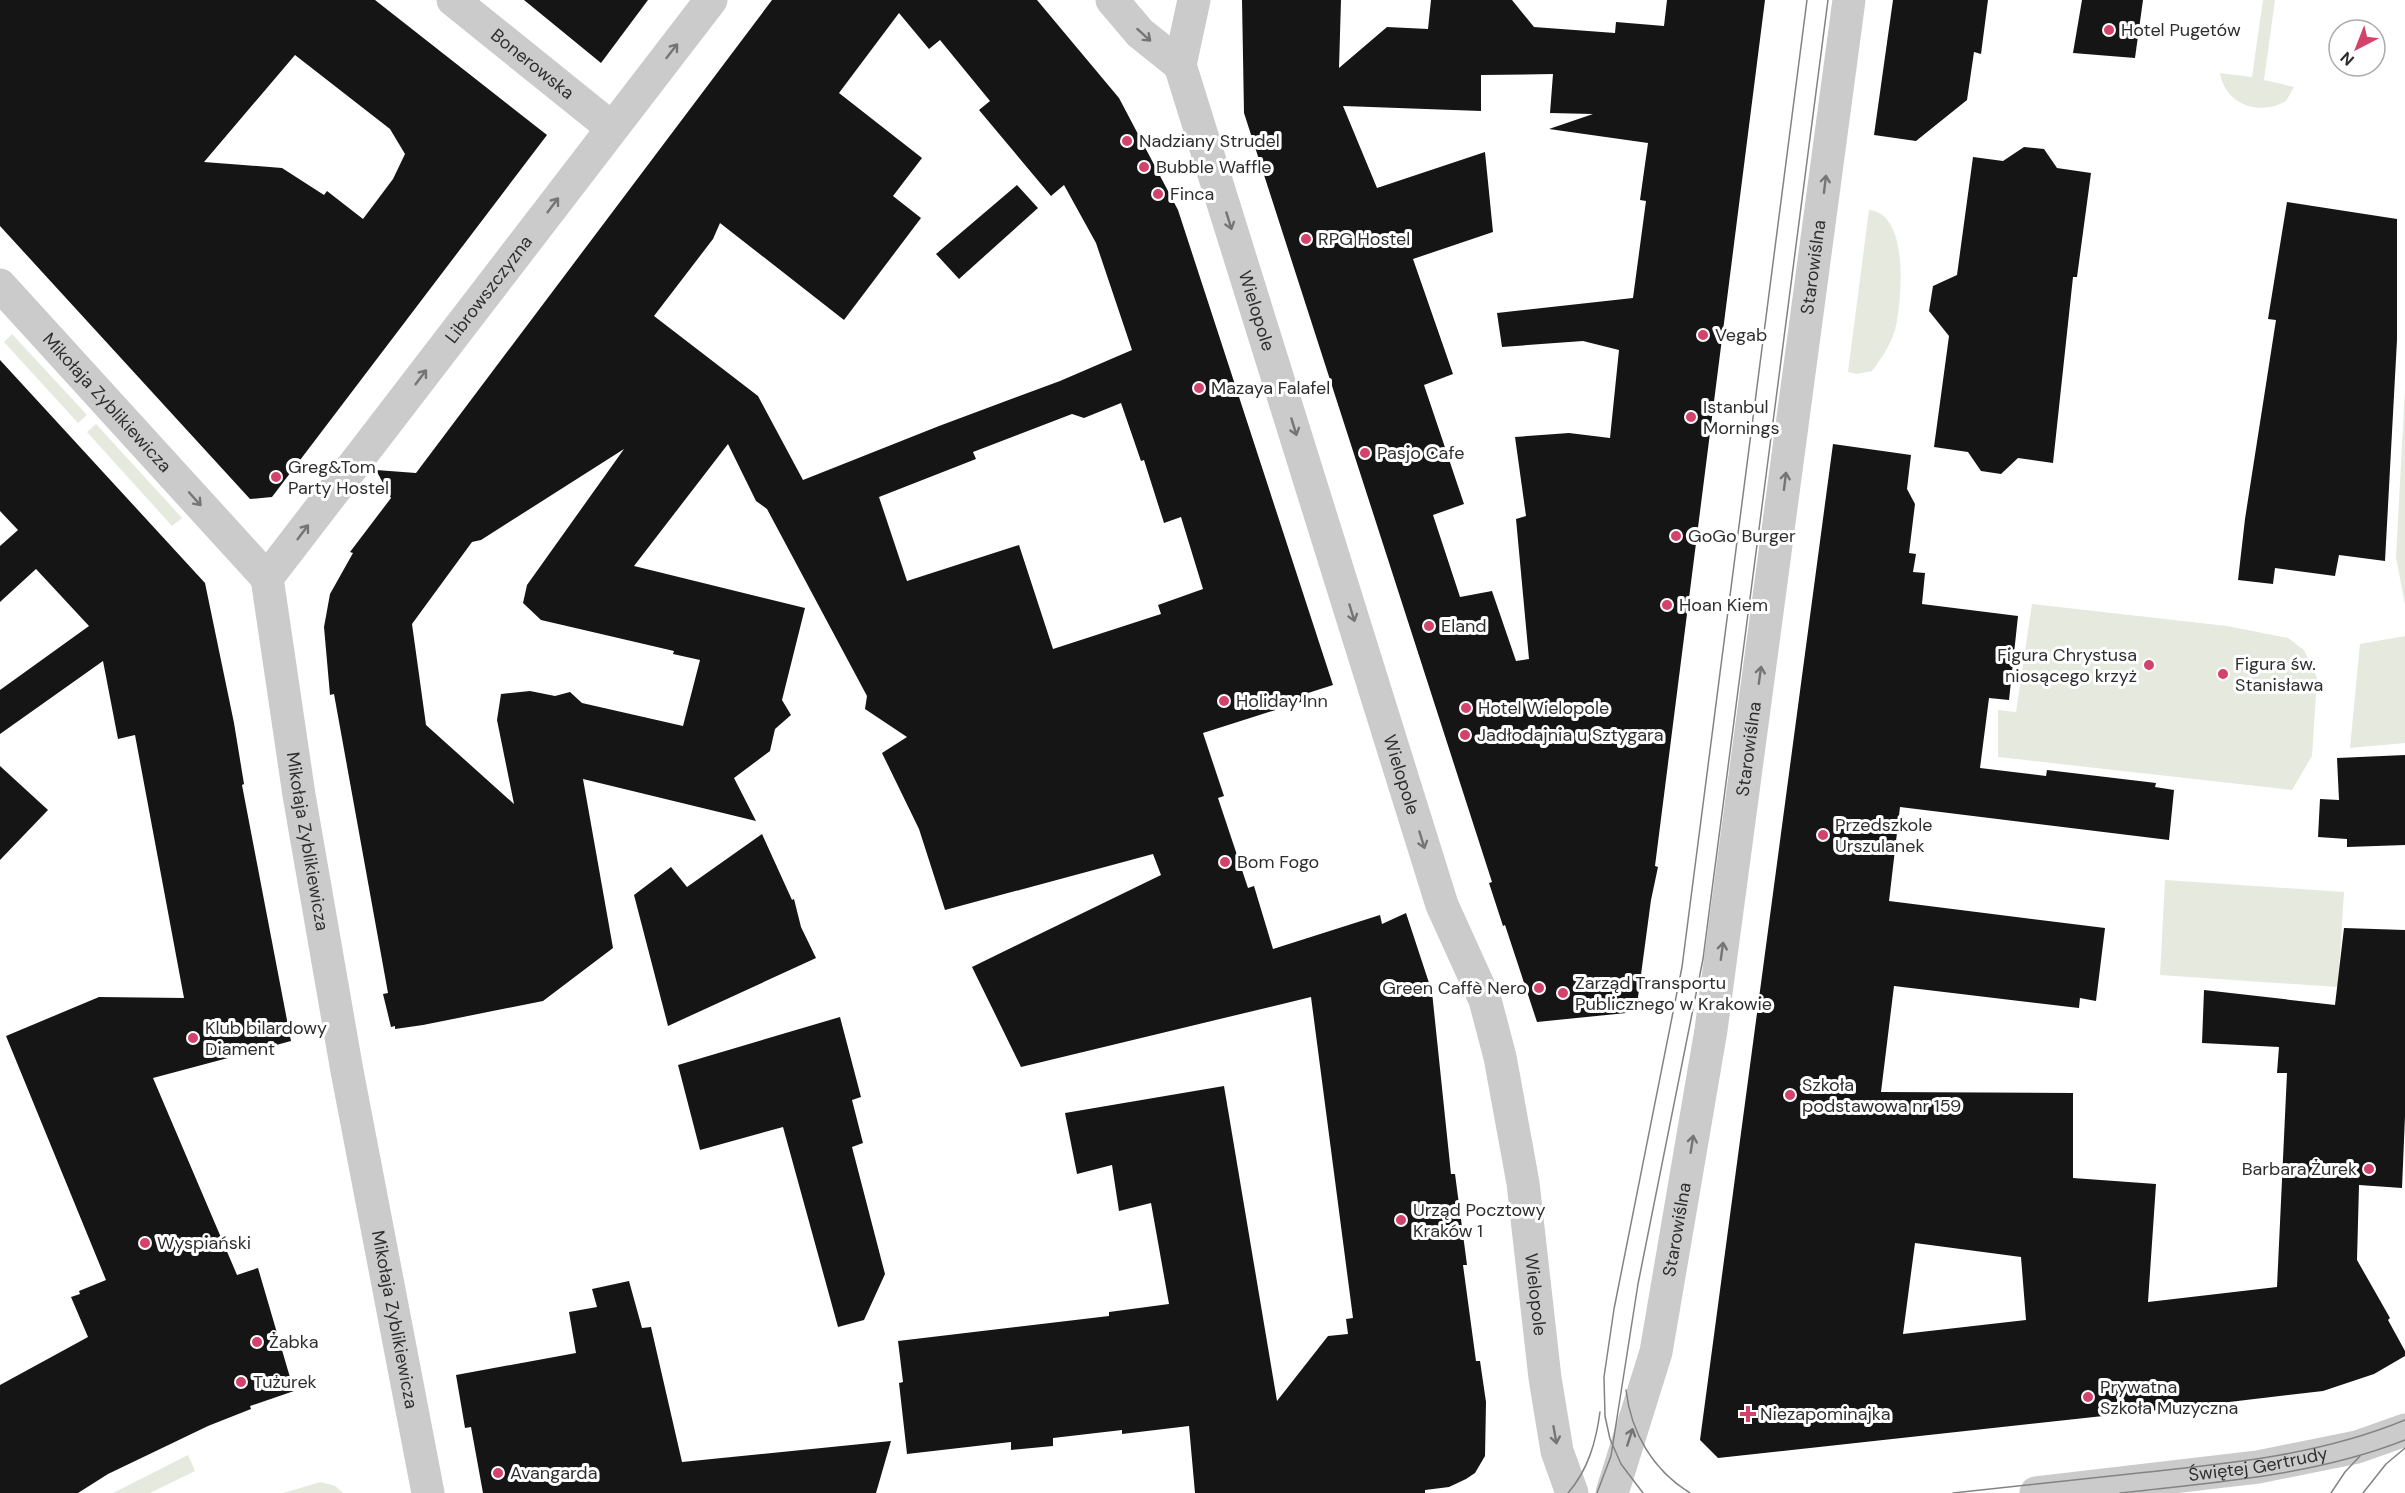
<svg xmlns="http://www.w3.org/2000/svg" width="2405" height="1493" viewBox="0 0 2405 1493" font-family="'DM Sans',sans-serif">
<style>
.green{fill:#e6e9dd}
.building{fill:#151515;fill-rule:evenodd}
.lines{fill:none;stroke-linecap:round;stroke-linejoin:round}
.minor{stroke:#cbcbcb;stroke-width:33}
.tram{stroke:#838383;stroke-width:1.5}
.oneway{stroke:#757575}
.poi-dot{fill:#d2426b;stroke:#fff;stroke-width:2}
.labels{text-anchor:middle;stroke-width:6;stroke-linejoin:round;paint-order:stroke}
.poi-label{font-size:18px;fill:#2e2e2e;stroke:#fff;text-anchor:start}
.street-label{font-size:18px;fill:#2e2e2e;stroke:#fff}
</style>
<rect width="100%" height="100%" fill="#fff"/>
<g class="green">
<path d="M2263,0H2275L2264,80L2294,87L2286,101C2259,117 2225,104 2220,73L2252,77Z"/>
<path d="M1869,210C1910,213 1902,302 1895,330C1890,346 1881,359 1872,371L1857,374L1848,372Z"/>
<polygon points="12,334 87,415 78,423 4,342"/>
<polygon points="2405,389 2405,605 2396,557"/>
<polygon points="96,424 182,518 172,526 87,432"/>
<polygon points="2032,604 2227,626 2288,638 2304,650 2317,678 2312,756 2292,790 1998,757 1998,710 2016,712"/>
<polygon points="2405,636 2405,743 2350,748 2360,644"/>
<polygon points="2165,880 2344,892 2338,987 2160,975"/>
<polygon points="188,1455 195,1471 150,1493 113,1493"/>
<polygon points="321,1482 335,1486 343,1493 283,1493"/>
</g>
<g class="building">
<path d="M0,0H375L547,135L272,497L250,499L0,226ZM295,55L390,129L405,154L393,179L363,219L327,191L324,195L282,168L204,162Z"/>
<polygon points="524,0 648,0 601,63"/>
<path d="M772,0H1037L1119,98L1178,210L1333,685L1308,693L1310,699L1203,733L1224,796L1218,798L1248,888L1254,886L1273,949L1380,915L1382,924L1406,913L1432,992L1451,1174H1455L1467,1265H1463L1476,1361H1480L1486,1402L1485,1456L1475,1473L1466,1479L1449,1487L1425,1490V1493H1195L1189,1426L1122,1434V1430L1053,1438V1446L1011,1450V1442L907,1454L899,1383L903,1382L898,1341L1109,1316V1312L1169,1304L1151,1203L1119,1211L1112,1165L1077,1174L1065,1113L1224,1086L1277,1401L1328,1336L1348,1334L1346,1319L1353,1318L1311,997L1021,1067L972,967L1161,875L1153,854L945,910L919,829L882,753L907,737L865,709L867,696L767,509L756,501L728,444L634,566L805,608L782,700L791,715L775,729L770,751L734,778L756,821L583,779L613,948L543,1001L423,1025L395,1029V1026L391,1027L383,994L388,993L334,694L330,695L324,627L330,594L353,553L350,552L391,498L376,470L416,473ZM899,13L929,49L940,40L990,101L979,110L1051,196L1064,185L1096,243L1132,350L1060,381L939,426L803,480L758,396L654,316L713,239L720,223L844,320L921,218L893,196L922,158L839,93ZM1121,403L1141,461L1144,460L1164,523L1181,517L1203,589L1158,605L1161,614L1053,649L1019,545L907,581L879,497L976,459L973,452L1072,414L1084,418ZM624,449L527,585L523,603L541,620L674,651L673,654L700,660L683,726L582,703L570,692L555,696L530,691L501,694L497,720L514,804L426,725L412,624L472,542L481,540Z"/>
<path d="M1242,0H1341L1339,68L1387,27L1428,29L1431,0H1512L1534,27L1615,33L1616,22L1664,26L1667,0H1765L1655,866L1658,867L1651,900L1636,1012L1537,1022L1505,925L1503,926L1489,883L1492,882L1244,113ZM1553,74L1550,113L1593,114L1549,129L1648,143L1640,200L1646,201L1633,298L1497,313L1502,347L1583,341L1619,350L1610,438L1569,433L1515,437L1526,516L1516,519L1529,659L1516,661L1492,591L1460,597L1433,515L1464,504L1424,385L1453,374L1413,259L1493,232L1485,152L1377,188L1343,106L1481,111V75Z"/>
<polygon points="1893,0 1988,0 1981,54 1974,52 1967,100 1916,141 1874,135"/>
<polygon points="2082,0 2143,0 2135,58 2073,53"/>
<polygon points="2024,147 2044,149 2057,168 2091,173 2077,277 2073,277 2053,463 2018,458 2001,474 1981,471 1968,452 1934,447 1949,336 1929,311 1933,286 1957,275 1973,157 2003,161"/>
<polygon points="1017,185 1038,208 959,279 936,254"/>
<polygon points="2287,202 2397,219 2397,340 2385,561 2339,555 2335,576 2275,568 2273,584 2238,580 2245,519 2276,320 2268,319"/>
<polygon points="0,360 205,583 234,723 244,784 242,785 291,1041 153,1078 237,1275 258,1268 294,1391 250,1406 251,1409 208,1426 108,1474 78,1493 0,1493 0,1385 88,1337 71,1297 80,1294 79,1291 106,1280 6,1036 99,997 184,998 135,735 118,739 103,661 0,734 0,690 89,626 36,569 0,602 0,546 18,530 0,511"/>
<path d="M1833,444L1911,455L1907,489L1915,504L1909,553L1916,554L1913,572L1925,573L1922,604L2018,616L2009,700L1989,698L1980,768L2046,776L2047,770L2156,783L2155,787L2174,790L2169,840L1900,807L1889,901L2105,928L2096,1001L2080,998L2079,1008L1894,986L1881,1092L2073,1093V1178L2156,1184L2148,1302L2277,1287L2287,1073H2277L2279,1047L2202,1043L2204,990L2335,1005L2344,928L2405,930V1116L2402,1188L2359,1185L2357,1260L2390,1318L2388,1320L2405,1351V1356L2374,1374L2323,1391L2204,1405L1718,1458L1700,1440ZM1915,1243L2021,1257L2026,1320L1903,1334Z"/>
<polygon points="2405,755 2405,845 2347,847 2347,839 2318,837 2320,799 2339,800 2337,758"/>
<polygon points="0,766 48,810 0,860"/>
<polygon points="762,834 792,900 794,899 801,927 816,958 668,1026 634,895 671,867 687,887"/>
<polygon points="840,1017 861,1097 852,1100 863,1143 852,1147 885,1274 864,1320 838,1327 783,1127 700,1150 678,1065"/>
<polygon points="629,1281 642,1328 651,1327 682,1462 891,1441 876,1493 483,1493 471,1427 465,1428 456,1375 576,1353 569,1312 597,1307 592,1289"/>
</g>
<g class="lines">
<g class="minor">
<path id="s1" d="M453,0L612,128"/>
<polyline points="1112,0 1140,33 1180,65"/>
<path id="s2" d="M1194,0L1180,65L1442,905L1485,1000L1500,1057L1523,1183L1545,1378L1557,1451L1572,1493"/>
<path id="s3" d="M0,285L267,578L299,795L347,1071L428,1493"/>
<path id="s4" d="M267,578L711,0"/>
<path id="s5" d="M1612,1493L1656,1352L1711,1030L1849,0"/>
<path id="s6" d="M2036,1493L2258,1467L2357,1447L2405,1430"/>
</g>
<g class="tram">
<path d="M1626,1390C1631,1433 1653,1470 1690,1493"/>
<path d="M1568,1493C1588,1470 1596,1442 1600,1412"/>
<polyline points="1597,1493 1611,1456 1638,1284 1703,959 1828,0"/>
<polyline points="1643,1493 1621,1464 1610,1439 1605,1416 1604,1377 1614,1309 1682,967 1807,0"/>
<path d="M1953,1493C2018,1486 2083,1479 2148,1472C2235,1463 2323,1454 2405,1420"/>
<path d="M2120,1493C2216,1482 2314,1476 2405,1440"/>
<polyline points="2331,1493 2345,1472 2360,1456"/>
<polyline points="2363,1493 2386,1464 2405,1448"/>
</g>
</g>
<defs><path id="oneway-shaft" d="M-6 0H5M1.5-3L5.5 0L1.5 3" fill="none" stroke-width="1.6" stroke-linecap="round" stroke-linejoin="round" transform="scale(1.5)"/></defs>
<g class="oneway">
<use href="#oneway-shaft" transform="translate(1144 35) rotate(42)"/>
<use href="#oneway-shaft" transform="translate(672 51) rotate(-52)"/>
<use href="#oneway-shaft" transform="translate(1825 184) rotate(-83)"/>
<use href="#oneway-shaft" transform="translate(553 205) rotate(-53)"/>
<use href="#oneway-shaft" transform="translate(1229 221) rotate(73)"/>
<use href="#oneway-shaft" transform="translate(421 377) rotate(-53)"/>
<use href="#oneway-shaft" transform="translate(1294 427) rotate(73)"/>
<use href="#oneway-shaft" transform="translate(1785 481) rotate(-83)"/>
<use href="#oneway-shaft" transform="translate(195 499) rotate(48)"/>
<use href="#oneway-shaft" transform="translate(303 532) rotate(-53)"/>
<use href="#oneway-shaft" transform="translate(1352 613) rotate(73)"/>
<use href="#oneway-shaft" transform="translate(1760 675) rotate(-82)"/>
<use href="#oneway-shaft" transform="translate(1422 840) rotate(73)"/>
<use href="#oneway-shaft" transform="translate(1722 951) rotate(-82)"/>
<use href="#oneway-shaft" transform="translate(1692 1144) rotate(-81)"/>
<use href="#oneway-shaft" transform="translate(1555 1435) rotate(80)"/>
<use href="#oneway-shaft" transform="translate(1630 1437) rotate(-72)"/>
</g>
<g class="poi-dot">
<circle cx="2109" cy="30" r="6"/>
<circle cx="1127" cy="141" r="6"/>
<circle cx="1144" cy="167" r="6"/>
<circle cx="1158" cy="194" r="6"/>
<circle cx="1306" cy="239" r="6"/>
<circle cx="1703" cy="335" r="6"/>
<circle cx="1199" cy="388" r="6"/>
<circle cx="1691" cy="417" r="6"/>
<circle cx="1365" cy="453" r="6"/>
<circle cx="276" cy="477" r="6"/>
<circle cx="1676" cy="536" r="6"/>
<circle cx="1667" cy="605" r="6"/>
<circle cx="1429" cy="626" r="6"/>
<circle cx="2149" cy="665" r="6"/>
<circle cx="2223" cy="674" r="6"/>
<circle cx="1224" cy="701" r="6"/>
<circle cx="1466" cy="708" r="6"/>
<circle cx="1465" cy="735" r="6"/>
<circle cx="1823" cy="835" r="6"/>
<circle cx="1225" cy="862" r="6"/>
<circle cx="1539" cy="988" r="6"/>
<circle cx="1563" cy="993" r="6"/>
<circle cx="193" cy="1038" r="6"/>
<circle cx="1790" cy="1095" r="6"/>
<circle cx="2369" cy="1169" r="6"/>
<circle cx="1401" cy="1220" r="6"/>
<circle cx="145" cy="1243" r="6"/>
<circle cx="257" cy="1342" r="6"/>
<circle cx="241" cy="1382" r="6"/>
<circle cx="2088" cy="1397" r="6"/>
<path d="M1745 1405h6v6h6v6h-6v6h-6v-6h-6v-6h6z"/>
<circle cx="498" cy="1473" r="6"/>
</g>
<g class="labels">
<g class="poi-label">
<text x="2121" y="36">Hotel Pugetów</text>
<text x="1139" y="147">Nadziany Strudel</text>
<text x="1156" y="173">Bubble Waffle</text>
<text x="1170" y="200">Finca</text>
<text x="1318" y="245">RPG Hostel</text>
<text x="1715" y="341">Vegab</text>
<text x="1211" y="394">Mazaya Falafel</text>
<text x="1703" y="413">Istanbul<tspan x="1703" dy="21">Mornings</tspan></text>
<text x="1377" y="459">Pasjo Cafe</text>
<text x="288" y="473">Greg&amp;Tom<tspan x="288" dy="21">Party Hostel</tspan></text>
<text x="1688" y="542">GoGo Burger</text>
<text x="1679" y="611">Hoan Kiem</text>
<text x="1441" y="632">Eland</text>
<text x="2137" y="661" text-anchor="end">Figura Chrystusa<tspan x="2137" dy="21">niosącego krzyż</tspan></text>
<text x="2235" y="670">Figura św.<tspan x="2235" dy="21">Stanisława</tspan></text>
<text x="1236" y="707">Holiday Inn</text>
<text x="1478" y="714">Hotel Wielopole</text>
<text x="1477" y="741">Jadłodajnia u Sztygara</text>
<text x="1835" y="831">Przedszkole<tspan x="1835" dy="21">Urszulanek</tspan></text>
<text x="1237" y="868">Bom Fogo</text>
<text x="1575" y="989">Zarząd Transportu<tspan x="1575" dy="21">Publicznego w Krakowie</tspan></text>
<text x="1527" y="994" text-anchor="end">Green Caffè Nero</text>
<text x="205" y="1034">Klub bilardowy<tspan x="205" dy="21">Diament</tspan></text>
<text x="1802" y="1091">Szkoła<tspan x="1802" dy="21">podstawowa nr 159</tspan></text>
<text x="2357" y="1175" text-anchor="end">Barbara Żurek</text>
<text x="1413" y="1216">Urząd Pocztowy<tspan x="1413" dy="21">Kraków 1</tspan></text>
<text x="157" y="1249">Wyspiański</text>
<text x="269" y="1348">Żabka</text>
<text x="253" y="1388">Tużurek</text>
<text x="2100" y="1393">Prywatna<tspan x="2100" dy="21">Szkoła Muzyczna</tspan></text>
<text x="1760" y="1420">Niezapominajka</text>
<text x="510" y="1479">Avangarda</text>
</g>
<g class="street-label">
<text dy="6" stroke="none"><textPath href="#s1" startOffset="102">Bonerowska</textPath></text>
<text dy="6" stroke="none"><textPath href="#s5" startOffset="1244">Starowiślna</textPath></text>
<text dy="6" stroke="none"><textPath href="#s4" startOffset="364">Librowszczyzna</textPath></text>
<text dy="6" stroke="none"><textPath href="#s2" startOffset="324">Wielopole</textPath></text>
<text dy="6" stroke="none"><textPath href="#s3" startOffset="159">Mikołaja Zyblikiewicza</textPath></text>
<text dy="6" stroke="none"><textPath href="#s5" startOffset="758">Starowiślna</textPath></text>
<text dy="6" stroke="none"><textPath href="#s2" startOffset="810">Wielopole</textPath></text>
<text dy="6" stroke="none"><textPath href="#s3" startOffset="663">Mikołaja Zyblikiewicza</textPath></text>
<text dy="6" stroke="none"><textPath href="#s5" startOffset="272">Starowiślna</textPath></text>
<text dy="6" stroke="none"><textPath href="#s2" startOffset="1350">Wielopole</textPath></text>
<text dy="6" stroke="none"><textPath href="#s3" startOffset="1149">Mikołaja Zyblikiewicza</textPath></text>
<text dy="6" stroke="none"><textPath href="#s6" startOffset="224">Świętej Gertrudy</textPath></text>
</g>
</g>
<g transform="translate(2357 48) rotate(222)"><circle r="28" fill="#ffffff" stroke="#ababab" stroke-width="1.5"/>
<path d="M0-4.5L10 22L0 15L-10 22Z" fill="#d2426b"/>
<text y="-9" font-size="16" font-weight="bold" text-anchor="middle" fill="#2e2e2e">N</text>
</g>
</svg>
